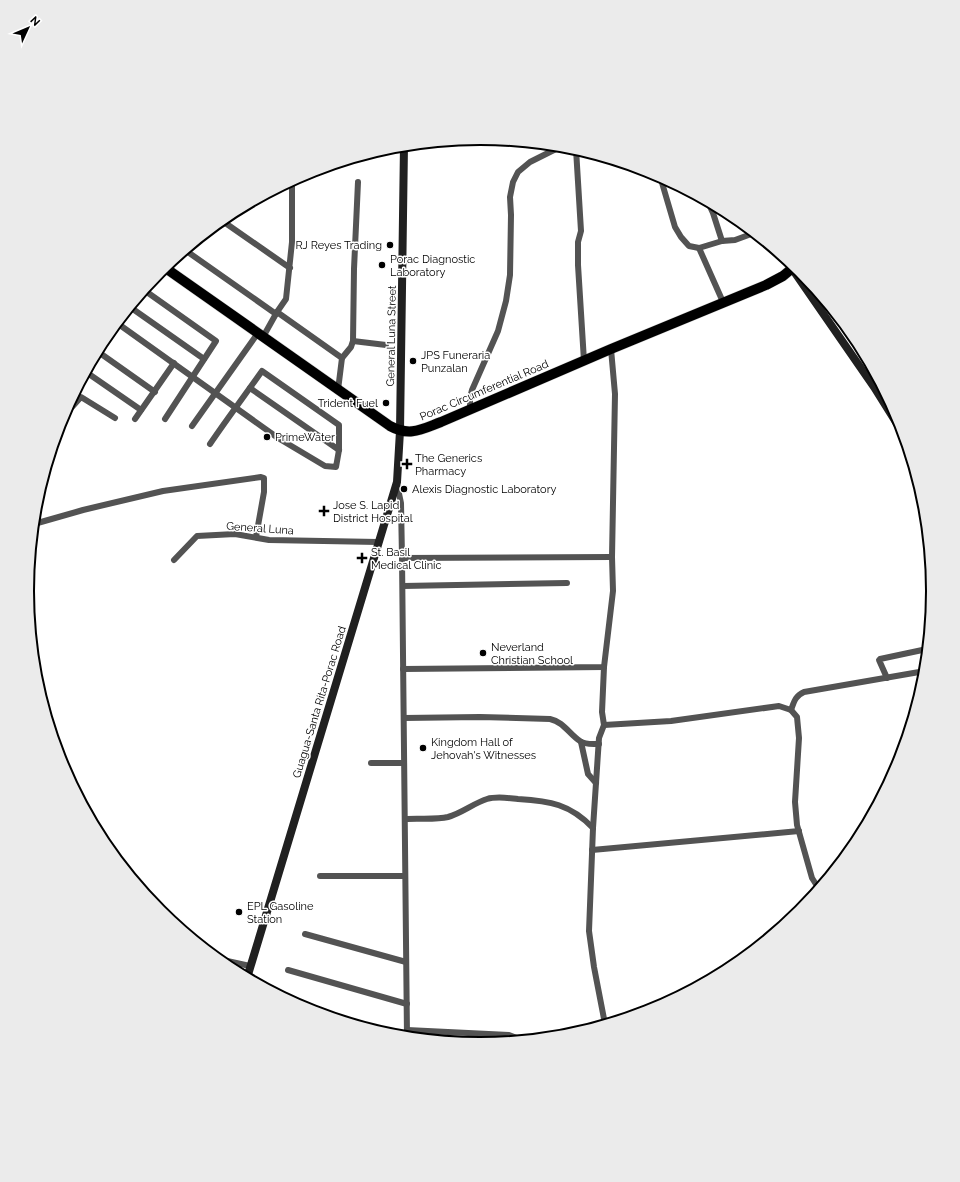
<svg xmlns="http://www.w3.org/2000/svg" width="960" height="1182" viewBox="0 0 960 1182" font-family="Raleway,sans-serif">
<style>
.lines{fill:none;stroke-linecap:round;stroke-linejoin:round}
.primary-casing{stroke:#dbdbdb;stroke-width:11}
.street{stroke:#535353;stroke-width:6}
.secondary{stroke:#202020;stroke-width:8}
.primary{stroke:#000;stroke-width:10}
.poi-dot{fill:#000;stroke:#fff;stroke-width:1.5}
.labels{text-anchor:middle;stroke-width:3;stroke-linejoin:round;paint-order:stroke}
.poi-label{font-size:11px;fill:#000;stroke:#fff;text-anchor:start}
.street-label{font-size:11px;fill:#000;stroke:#fff}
.rim{fill:none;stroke:#000;stroke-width:2}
</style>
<rect width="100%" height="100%" fill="#fff"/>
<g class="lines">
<g class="primary-casing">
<path id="primary" d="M164,267L390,426C410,437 422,429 441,422L611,349L766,285L783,276L795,266"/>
</g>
<g class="street">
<polyline points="576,149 581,231 578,242 578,265 584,361"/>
<polyline points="660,176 675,227 681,237 689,246 699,248 722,241 735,240 754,233"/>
<polyline points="292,180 292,242 286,299 277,312 342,358 338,390"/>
<polyline points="708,202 713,213 722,241"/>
<polyline points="221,220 290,268"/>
<polyline points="699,248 723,302"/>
<polyline points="185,250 276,314"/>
<polyline points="144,290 216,341 165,419"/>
<polyline points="130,307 204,359"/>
<path d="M117,323L278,438L325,466L336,467L339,450V425L262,371C245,395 227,419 210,444"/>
<polyline points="263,337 277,312"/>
<polyline points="353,341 386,345"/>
<polyline points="97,351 155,392"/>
<polyline points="342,358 351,347 353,341 354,269 358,182"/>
<polyline points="86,372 141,410"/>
<polyline points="250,388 339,450"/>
<polyline points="67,408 72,407 81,397 115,418"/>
<polyline points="470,410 470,398 472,390 498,331 506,301 510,275 511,215 510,197 513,182 518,172 530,162 562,146"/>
<polyline points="135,419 174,363"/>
<polyline points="192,426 258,333"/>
<polyline points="397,484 401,503 402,558 407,1037"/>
<polyline points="34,524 83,510 163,491 261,477 264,478 264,492 256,537"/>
<polyline points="402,558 612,557"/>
<polyline points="174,560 197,536 235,534 269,540 378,542"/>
<polyline points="403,586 567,583"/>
<polyline points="403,669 604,667 613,591 612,557 615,394 611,349"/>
<polyline points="887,678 879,660 880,659 927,649"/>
<path d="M791,710C794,702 795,696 804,692L925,671"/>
<path d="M404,718L480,717L550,719C564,722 569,734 580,741C585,745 593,744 599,744"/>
<polyline points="604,725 671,721 779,706 791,710 797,717 799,738 795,802 797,825 812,878 819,889"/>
<polyline points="581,742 588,774 596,783"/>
<polyline points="371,763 404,763"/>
<path d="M405,819C418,818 436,820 448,817C462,813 474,803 487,799C497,796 508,798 518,799C550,801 570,804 593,828L589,931L594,967L605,1024"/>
<polyline points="593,828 599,738 604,725 602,712 604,667"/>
<polyline points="592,850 799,831"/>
<polyline points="320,876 405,876"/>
<polyline points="305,934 406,962"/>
<polyline points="218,959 250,966"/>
<polyline points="288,970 407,1004"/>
<polyline points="407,1030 509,1035 522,1040"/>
</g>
<g class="secondary">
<polyline points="784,257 874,387 904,435"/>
<polyline points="247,978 397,482 400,431 404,145"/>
</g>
<use href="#primary" class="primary"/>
</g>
<g class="poi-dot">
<circle cx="390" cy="245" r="4"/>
<circle cx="382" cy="265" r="4"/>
<circle cx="413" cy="361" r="4"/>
<circle cx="386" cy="403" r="4"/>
<circle cx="267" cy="437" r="4"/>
<path d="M405 458h4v4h4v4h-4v4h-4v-4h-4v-4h4z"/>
<circle cx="404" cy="489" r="4"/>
<path d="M322 505h4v4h4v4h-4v4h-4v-4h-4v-4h4z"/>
<path d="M360 552h4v4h4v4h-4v4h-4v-4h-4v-4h4z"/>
<circle cx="483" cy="653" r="4"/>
<circle cx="423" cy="748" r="4"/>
<circle cx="239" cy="912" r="4"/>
</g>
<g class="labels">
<g class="poi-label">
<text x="382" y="249" text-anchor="end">RJ Reyes Trading</text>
<text x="390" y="263">Porac Diagnostic<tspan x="390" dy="13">Laboratory</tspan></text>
<text x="421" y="359">JPS Funeraria<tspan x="421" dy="13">Punzalan</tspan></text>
<text x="378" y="407" text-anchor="end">Trident Fuel</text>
<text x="275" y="441">PrimeWater</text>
<text x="415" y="462">The Generics<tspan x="415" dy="13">Pharmacy</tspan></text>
<text x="412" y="493">Alexis Diagnostic Laboratory</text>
<text x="333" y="509">Jose S. Lapid<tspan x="333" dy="13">District Hospital</tspan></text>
<text x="371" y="556">St. Basil<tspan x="371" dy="13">Medical Clinic</tspan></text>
<text x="491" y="651">Neverland<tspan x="491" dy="13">Christian School</tspan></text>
<text x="431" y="746">Kingdom Hall of<tspan x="431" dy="13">Jehovah's Witnesses</tspan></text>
<text x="247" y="910">EPL Gasoline<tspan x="247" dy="13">Station</tspan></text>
</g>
<g class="street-label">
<text transform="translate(391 336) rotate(-89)" y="4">General Luna Street</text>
<text transform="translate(484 390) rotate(-23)" y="4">Porac Circumferential Road</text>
<text transform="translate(260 528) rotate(4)" y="4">General Luna</text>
<text transform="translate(319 702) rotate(-73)" y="4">Guagua-Santa Rita-Porac Road</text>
</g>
</g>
<path d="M0 0H960V1182H0ZM34 591a446 446 0 1 1 892 0a446 446 0 1 1-892 0Z" fill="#ebebeb" fill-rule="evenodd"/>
<path class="rim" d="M34 591a446 446 0 1 1 892 0a446 446 0 1 1-892 0Z"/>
<g transform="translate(28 28) rotate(46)" stroke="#ffffff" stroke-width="3" paint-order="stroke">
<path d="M0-3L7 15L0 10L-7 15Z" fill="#000000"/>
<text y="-6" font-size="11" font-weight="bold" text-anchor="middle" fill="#000000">N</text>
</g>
</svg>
